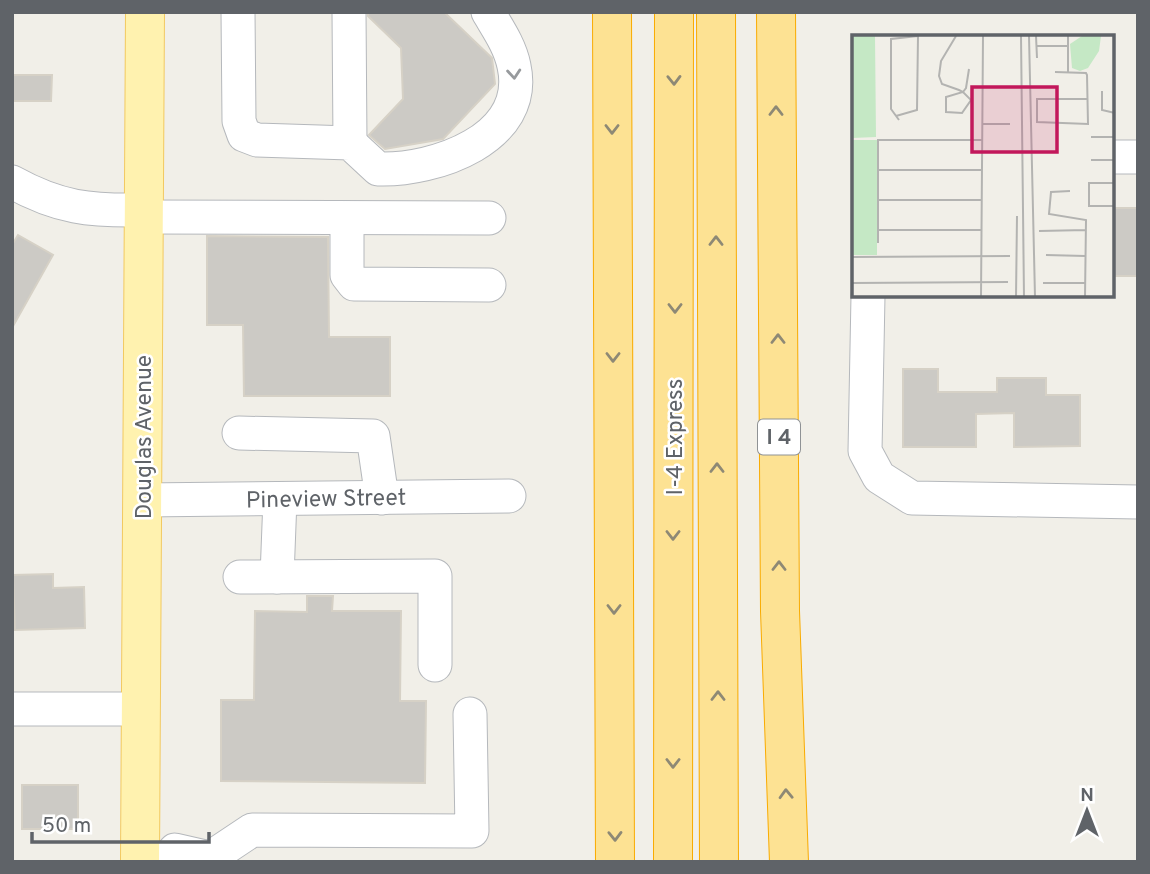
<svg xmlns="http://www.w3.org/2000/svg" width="1150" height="874" viewBox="0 0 1150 874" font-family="Overpass,sans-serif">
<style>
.building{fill:#cccac5;stroke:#d6d1c6;stroke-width:2}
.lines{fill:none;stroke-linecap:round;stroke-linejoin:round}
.minor-casing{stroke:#b5b8bc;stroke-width:35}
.major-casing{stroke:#f2c960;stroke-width:40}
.highway-casing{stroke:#f9ab00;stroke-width:40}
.minor{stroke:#fff;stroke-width:33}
.major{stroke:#fff2af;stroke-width:38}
.highway{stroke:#fde293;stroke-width:38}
.oneway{stroke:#979a9d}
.oneway2{stroke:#8e8975}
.labels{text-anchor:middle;stroke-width:5;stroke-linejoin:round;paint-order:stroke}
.shield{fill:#fff;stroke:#8f9295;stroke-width:2}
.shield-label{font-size:21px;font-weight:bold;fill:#5f6368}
.street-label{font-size:23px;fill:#5f6368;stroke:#fff}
.inset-road{fill:none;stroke:#b3b3b1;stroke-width:2}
.view{fill:#c2185b;fill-opacity:0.15;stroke:#c2185b;stroke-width:3.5}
.inset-edge{fill:none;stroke:#5f6368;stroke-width:3.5}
</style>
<rect width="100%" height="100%" fill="#f1efe8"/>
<g class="building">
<polygon points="368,12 444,12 492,58 495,84 443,139 385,149 369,135 403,99 401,48 368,16"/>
<polygon points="12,75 52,75 51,101 12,101"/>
<rect x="1113" y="208" width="25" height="68"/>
<polygon points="18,235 53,255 12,328 12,245"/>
<polygon points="207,236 328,237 329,337 390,337 390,396 244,396 243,325 207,325"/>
<polygon points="903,369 938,369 938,392 997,392 997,378 1046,378 1046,395 1080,395 1080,446 1014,447 1014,413 976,414 976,447 903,447"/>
<polygon points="53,574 53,588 84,587 85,628 15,630 13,575"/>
<polygon points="307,596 333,596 332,611 401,611 400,701 426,701 425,783 221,781 221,700 254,700 255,611 307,612"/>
<rect x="22" y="785" width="56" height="44"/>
</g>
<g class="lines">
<g class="minor-casing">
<g id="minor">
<path d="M238,12L239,121L244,135L257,140L350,143L378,169C434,171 530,139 514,66C510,46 498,29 488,12"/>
<polyline points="349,12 350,143"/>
<polyline points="1113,157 1138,157"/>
<path d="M12,182C59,208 90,211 142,210"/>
<polyline points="142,217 489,218"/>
<polyline points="347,218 347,275 354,284 489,285"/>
<polyline points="868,296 865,451 879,477 912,498 1138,502"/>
<polyline points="239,433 373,436 382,498"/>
<polyline points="143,500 509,496"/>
<polyline points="240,577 435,576 435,665"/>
<polyline points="277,577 280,499"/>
<polyline points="12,709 141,709"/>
<polyline points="165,862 175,850 210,858 252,830 472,831 470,714"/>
</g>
</g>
<g class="major-casing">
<polyline id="major" points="140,862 145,12"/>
</g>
<g class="highway-casing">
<g id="highway">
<polyline points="612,12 615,862"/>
<polyline points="716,12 719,862"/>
<polyline points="776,12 780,611 789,862"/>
<polyline points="673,862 674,12"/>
</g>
</g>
<use href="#minor" class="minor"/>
<use href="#major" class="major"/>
<use href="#highway" class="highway"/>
</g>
<defs><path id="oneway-chevron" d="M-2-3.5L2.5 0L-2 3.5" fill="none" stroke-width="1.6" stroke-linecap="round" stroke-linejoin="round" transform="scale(1.75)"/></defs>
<use class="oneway" href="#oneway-chevron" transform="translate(514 74) rotate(85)"/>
<g class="oneway2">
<use href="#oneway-chevron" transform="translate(674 80) rotate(89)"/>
<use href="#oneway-chevron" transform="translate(776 111) rotate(-90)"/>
<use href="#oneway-chevron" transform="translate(612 129) rotate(90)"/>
<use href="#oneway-chevron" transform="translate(716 241) rotate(-90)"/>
<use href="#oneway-chevron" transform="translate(675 308) rotate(90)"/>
<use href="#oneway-chevron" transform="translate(778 339) rotate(-90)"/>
<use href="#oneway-chevron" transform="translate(613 357) rotate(90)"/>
<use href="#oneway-chevron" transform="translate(717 468) rotate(-90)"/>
<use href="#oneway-chevron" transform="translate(673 535) rotate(90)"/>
<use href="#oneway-chevron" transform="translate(779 566) rotate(-90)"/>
<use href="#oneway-chevron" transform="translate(614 609) rotate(90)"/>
<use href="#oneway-chevron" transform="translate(718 696) rotate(-90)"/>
<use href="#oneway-chevron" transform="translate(673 763) rotate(90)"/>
<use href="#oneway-chevron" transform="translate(786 794) rotate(-92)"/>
<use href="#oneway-chevron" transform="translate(615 836) rotate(89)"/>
</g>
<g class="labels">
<rect class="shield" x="758" y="419.5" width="42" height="35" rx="5"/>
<g class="shield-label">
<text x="779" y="444">I 4</text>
</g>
<g class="street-label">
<text transform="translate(143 437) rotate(-90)" y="8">Douglas Avenue</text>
<text transform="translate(674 437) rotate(-90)" y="8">I-4 Express</text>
<text transform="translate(326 498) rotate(-1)" y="8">Pineview Street</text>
</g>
</g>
<g transform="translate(852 35)">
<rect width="262" height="262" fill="#f1efe8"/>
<path d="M0,1H23L24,102L0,103ZM230,1H249L247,16L236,33L228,36L220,33L218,9ZM0,105H25V220H0Z" fill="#c5e8c5"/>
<path class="inset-road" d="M104,1L89,26L87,41L90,49L107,55L111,57L119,65L110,78L94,77V62L111,57L114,53L117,34M169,1L172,262M177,1L183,262M184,1L185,23M216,1V37M185,11H216M203,37L234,38L235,40L236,89L185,87V64H235M250,56V75L263,78M44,81L65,75L66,1M47,85L39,74V4L66,1M131,89H158M239,102H263M239,125H263M26,135H130M263,148H237V171H263M218,156L199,157L197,179L234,185L233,262M26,165H130M26,195H130M187,196L234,195M26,208V105H130M194,220L233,221M0,222L158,221M0,248L156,247M191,248H233M129,262L131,1M164,262L165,181"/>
<path class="view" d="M120,52H205V117H120Z"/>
<rect width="262" height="262" class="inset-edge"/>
</g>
<rect width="1150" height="874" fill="none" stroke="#5f6368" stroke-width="28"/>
<g transform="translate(1087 811)" stroke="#ffffff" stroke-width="5" paint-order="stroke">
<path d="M0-5L12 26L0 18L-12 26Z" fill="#5f6368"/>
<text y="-10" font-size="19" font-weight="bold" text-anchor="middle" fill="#5f6368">N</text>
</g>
<path d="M32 832v10h177v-10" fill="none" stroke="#5f6368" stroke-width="3.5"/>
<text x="42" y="832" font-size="21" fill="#5f6368" stroke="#ffffff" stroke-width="5" paint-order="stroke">50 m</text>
</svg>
